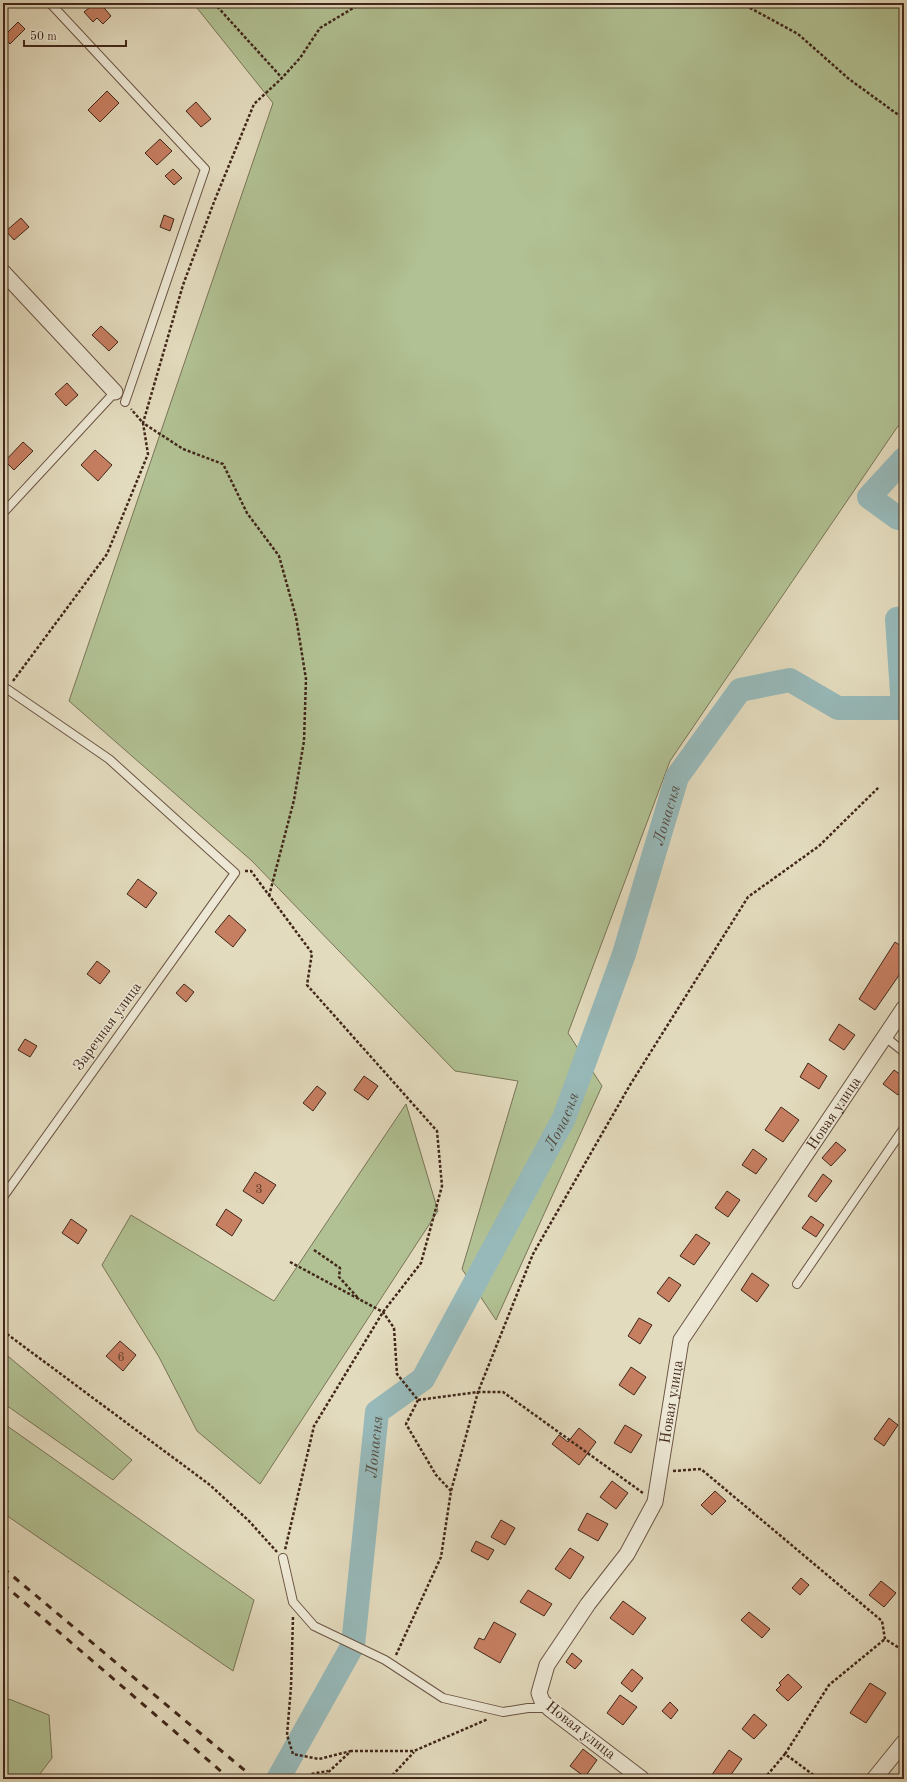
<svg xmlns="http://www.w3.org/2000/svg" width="907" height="1782" viewBox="0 0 907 1782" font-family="'Old Standard TT',serif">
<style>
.green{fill:#b1c193;stroke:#797456}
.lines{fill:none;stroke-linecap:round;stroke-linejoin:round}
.river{stroke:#97b9b9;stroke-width:24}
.building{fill:#c77f62;stroke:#41271a}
.service-casing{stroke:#6a5443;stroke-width:10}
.minor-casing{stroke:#6a5443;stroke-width:17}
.path{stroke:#41271a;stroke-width:2.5;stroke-dasharray:3 2;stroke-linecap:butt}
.service{stroke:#ede8d5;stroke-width:8}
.minor{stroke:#ede8d5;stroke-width:15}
.rail{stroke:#41271a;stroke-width:3;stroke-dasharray:7 7;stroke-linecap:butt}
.labels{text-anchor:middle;stroke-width:3;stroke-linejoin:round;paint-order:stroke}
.number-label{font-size:13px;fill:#623d2c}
.street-label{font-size:15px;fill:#41271a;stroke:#ede8d5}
.water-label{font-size:16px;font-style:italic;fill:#564c42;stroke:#ede8d5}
</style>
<rect width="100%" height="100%" fill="#e3dbbe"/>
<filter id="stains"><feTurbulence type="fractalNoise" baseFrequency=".005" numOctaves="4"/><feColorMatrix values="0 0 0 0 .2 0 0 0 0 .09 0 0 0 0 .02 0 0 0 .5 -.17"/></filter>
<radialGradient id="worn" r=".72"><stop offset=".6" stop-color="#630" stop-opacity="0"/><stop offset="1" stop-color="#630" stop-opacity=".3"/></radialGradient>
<g class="green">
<polygon points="193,3 904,3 904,425 898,426 670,761 568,1033 602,1086 496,1320 462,1269 518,1081 455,1071 252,861 69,701 273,103"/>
<polygon points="406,1104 438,1211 260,1484 197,1431 159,1357 102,1265 131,1215 274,1301"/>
<polygon points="3,1352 132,1460 113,1480 3,1403"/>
<polygon points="3,1423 254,1600 233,1671 3,1513"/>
<polygon points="9,1699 49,1715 52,1758 36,1779 3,1779 3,1706"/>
</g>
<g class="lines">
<g class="river">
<polyline points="904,459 869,497 898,518 904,519"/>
<path id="s1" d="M278,1779L353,1645L377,1412L423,1379L564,1118L624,954L677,777L740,690L790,680L838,708H903L897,619L904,618"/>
</g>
</g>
<g class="building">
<polygon points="95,3 100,3 111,16 103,24 97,18 93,22 84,12"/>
<polygon points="18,22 25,29 10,44 3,37"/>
<polygon points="107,91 119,103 100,122 88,110"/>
<polygon points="196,102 211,119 201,127 186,111"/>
<polygon points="160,139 172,151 157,165 145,153"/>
<polygon points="173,169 182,178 174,185 165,176"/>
<polygon points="164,215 174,219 170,231 160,227"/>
<polygon points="21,218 29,227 14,240 6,231"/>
<polygon points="101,326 118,342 109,351 92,335"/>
<polygon points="67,383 78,395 66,406 55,394"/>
<polygon points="23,442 33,451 14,470 5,461"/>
<polygon points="95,450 112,465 98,481 81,465"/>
<polygon points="138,879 157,893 146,908 127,894"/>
<polygon points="229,915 246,930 233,947 215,932"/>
<polygon points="895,942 904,948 904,968 875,1010 859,999"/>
<polygon points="97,961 110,971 100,984 87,974"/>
<polygon points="184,984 194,992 186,1002 176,993"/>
<polygon points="839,1024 855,1035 844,1050 829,1040"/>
<polygon points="25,1039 37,1046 30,1057 18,1050"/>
<polygon points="808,1063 827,1076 819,1089 800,1077"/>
<polygon points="894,1070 904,1077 904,1087 898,1095 883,1084"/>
<polygon points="364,1076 378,1086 368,1100 354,1090"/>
<polygon points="317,1086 326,1093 313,1111 303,1103"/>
<polygon points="781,1107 799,1120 783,1142 765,1130"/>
<polygon points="836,1142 846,1150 831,1166 822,1158"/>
<polygon points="753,1149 767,1159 756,1174 742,1165"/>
<polygon points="255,1172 276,1185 263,1204 243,1191"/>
<polygon points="823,1174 832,1181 816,1202 808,1196"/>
<polygon points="727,1191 740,1200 728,1217 715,1208"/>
<polygon points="226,1209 242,1220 232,1236 216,1225"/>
<polygon points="811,1216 824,1225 816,1237 802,1228"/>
<polygon points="71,1219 87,1230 78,1244 62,1233"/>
<polygon points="696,1234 710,1243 694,1265 680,1256"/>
<polygon points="752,1273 769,1285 757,1302 741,1290"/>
<polygon points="669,1277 681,1285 669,1302 657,1293"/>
<polygon points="639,1318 652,1325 640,1344 628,1336"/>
<polygon points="120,1341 136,1355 123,1371 106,1356"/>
<polygon points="631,1367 646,1377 634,1395 619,1385"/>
<polygon points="889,1418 898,1425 884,1446 874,1439"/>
<polygon points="625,1425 642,1435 631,1453 614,1443"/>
<polygon points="579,1428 596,1442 579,1465 552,1444 559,1435 568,1442"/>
<polygon points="612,1481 628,1493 616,1509 600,1497"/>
<polygon points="715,1491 726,1501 712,1515 701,1505"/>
<polygon points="587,1513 608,1524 598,1541 578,1530"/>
<polygon points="501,1520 515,1528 505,1545 491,1537"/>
<polygon points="476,1541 494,1550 488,1560 471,1551"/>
<polygon points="570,1548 584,1557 570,1579 555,1569"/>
<polygon points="801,1578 809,1585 800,1595 792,1588"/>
<polygon points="881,1581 896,1593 884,1607 869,1595"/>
<polygon points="528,1590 552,1604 544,1616 520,1602"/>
<polygon points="623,1601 646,1618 633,1635 610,1618"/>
<polygon points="749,1612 770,1629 762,1638 741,1620"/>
<polygon points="494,1622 516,1634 500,1663 474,1648 479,1638 484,1640"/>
<polygon points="572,1653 582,1661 575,1669 566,1662"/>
<polygon points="632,1669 643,1678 632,1692 621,1683"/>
<polygon points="788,1674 802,1687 788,1701 776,1690 781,1685 779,1683"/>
<polygon points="870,1683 886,1693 866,1723 850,1713"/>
<polygon points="620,1695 637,1707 623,1725 607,1713"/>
<polygon points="670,1702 678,1710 671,1719 662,1711"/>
<polygon points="754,1714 767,1725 754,1739 742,1729"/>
<polygon points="583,1749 597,1760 585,1777 570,1766"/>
<polygon points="729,1750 742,1759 728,1779 709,1779"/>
</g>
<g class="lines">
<g class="service-casing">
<g id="service">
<polyline points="50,3 205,169 125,402"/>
<polyline points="3,513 115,392"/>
<polyline points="884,1036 904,1052"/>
<polyline points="3,1197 235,873 109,759 7,689"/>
<polyline points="797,1284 904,1128"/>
<polyline points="283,1558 293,1602 314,1626 385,1660 443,1698 503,1712 528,1708 549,1708"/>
</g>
</g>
<g class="minor-casing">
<g id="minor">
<polyline points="3,272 115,392"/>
<path id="s2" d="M642,1779L550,1709L542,1701L539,1693L547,1665L588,1604L627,1554L655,1502L681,1340L904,1008"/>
<polyline points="874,1779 904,1742"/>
</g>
</g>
<g class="path">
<polyline points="214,3 282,78"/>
<polyline points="741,3 798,34 849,79 904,119"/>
<polyline points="13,681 107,554 148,454 143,423 131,409"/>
<polyline points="245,871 251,871 312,953 307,985 437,1131 442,1186 421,1263 383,1312 314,1426 285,1550"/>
<polyline points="269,896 294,800 304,741 306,679 296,617 279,556 247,513 223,464 183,449 143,423 183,285 214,202 254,104 282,78 300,58 320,28 355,7 371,3"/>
<polyline points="314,1250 340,1268 339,1277 359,1299"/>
<polyline points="290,1262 383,1312 394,1328 397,1374 418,1400"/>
<polyline points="3,1331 210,1485 249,1521 277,1552"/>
<polyline points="418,1400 478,1392 503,1392 643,1493"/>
<polyline points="418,1400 406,1424 436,1475 451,1491"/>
<polyline points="673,1471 701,1469 882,1621 885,1639 904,1651"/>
<polyline points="293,1617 291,1687 287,1735 293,1754 319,1759 351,1751"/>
<polyline points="396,1655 441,1557 451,1491 478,1392 533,1254 630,1085 748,897 819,846 879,787"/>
<polyline points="785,1754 829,1685 885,1639"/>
<polyline points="303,1779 311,1774 328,1771"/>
<polyline points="321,1779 351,1751 414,1751 488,1719"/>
<polyline points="389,1779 414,1752"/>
<polyline points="764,1779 785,1754 819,1779"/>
</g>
<use href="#service" class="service"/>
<use href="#minor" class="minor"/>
<g class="rail">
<polyline points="3,1568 255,1779"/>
<polyline points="3,1584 230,1779"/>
</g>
</g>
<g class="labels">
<g class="number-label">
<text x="259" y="1193">3</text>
<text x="121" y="1361">6</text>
</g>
<g class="street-label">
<text transform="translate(107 1026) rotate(-54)" y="5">Заречная улица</text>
<text dy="5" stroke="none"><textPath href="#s2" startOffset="798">Новая улица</textPath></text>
<text dy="5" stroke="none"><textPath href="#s2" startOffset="462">Новая улица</textPath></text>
<text transform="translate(581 1730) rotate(38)" y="5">Новая улица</text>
</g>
<g class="water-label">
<text dy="6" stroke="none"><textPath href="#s1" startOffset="1061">Лопасня</textPath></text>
<text dy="6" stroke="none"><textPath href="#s1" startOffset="737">Лопасня</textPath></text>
<text dy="6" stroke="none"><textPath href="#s1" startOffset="353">Лопасня</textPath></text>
</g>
</g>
<rect width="907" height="1782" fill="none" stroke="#e3dbbe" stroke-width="16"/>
<rect x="4" y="4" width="899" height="1774" fill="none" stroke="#41271a" stroke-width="2"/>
<rect x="8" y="8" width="891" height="1766" fill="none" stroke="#41271a"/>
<path d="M24 40v6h102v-6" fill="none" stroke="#41271a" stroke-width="2"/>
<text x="30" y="40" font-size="12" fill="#41271a" stroke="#ede8d5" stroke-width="3" paint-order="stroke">50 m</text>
<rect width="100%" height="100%" filter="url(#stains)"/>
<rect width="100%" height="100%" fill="url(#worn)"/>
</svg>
